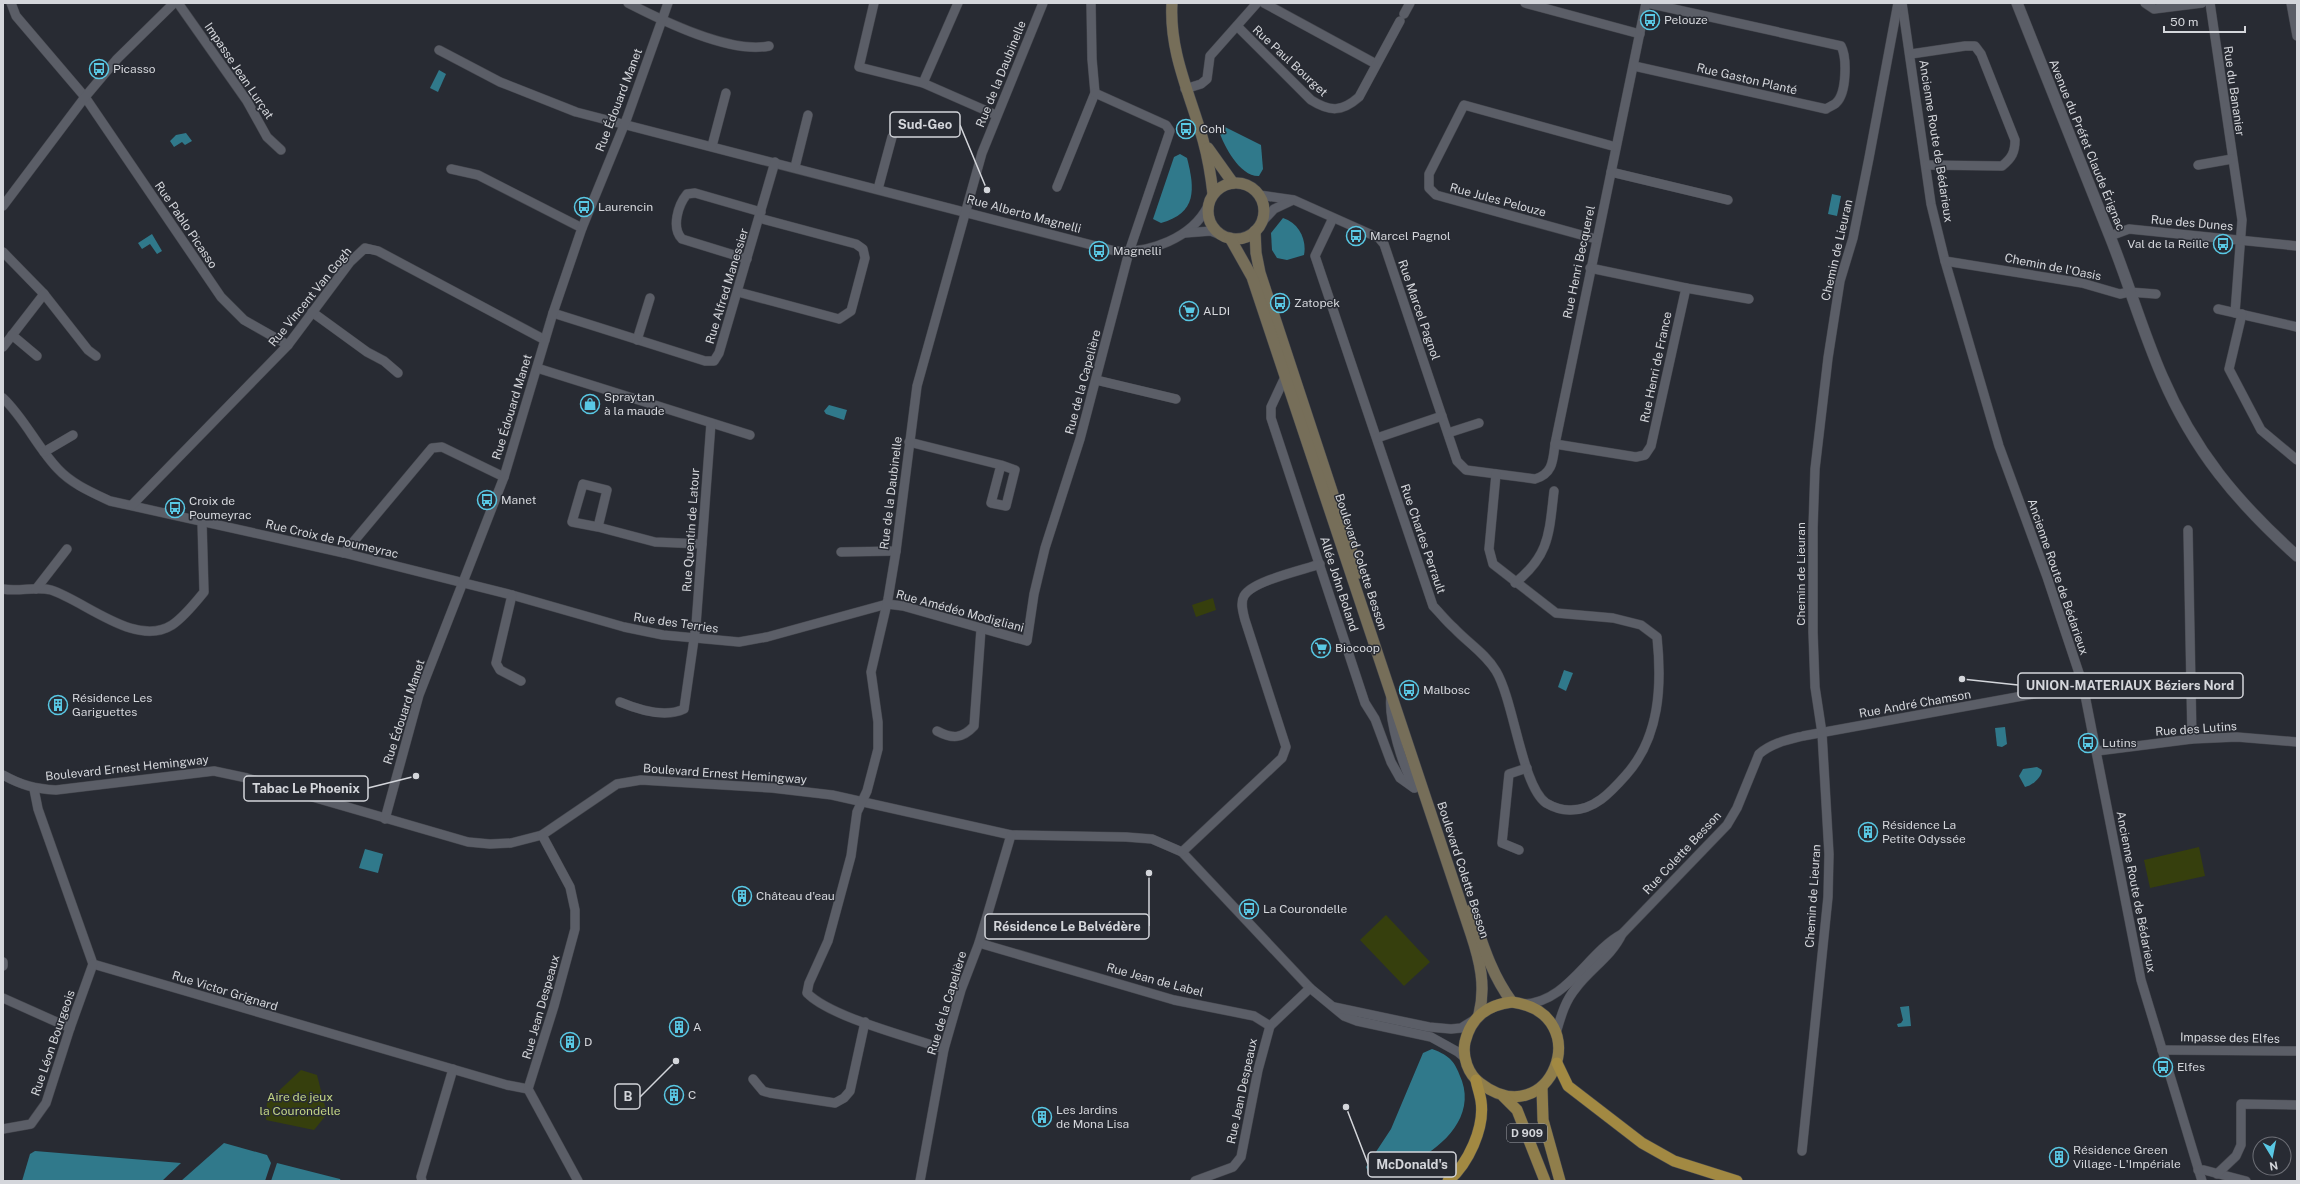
<svg xmlns="http://www.w3.org/2000/svg" width="2300" height="1184" viewBox="0 0 2300 1184" font-family="'Public Sans',sans-serif">
<style>
.green{fill:#363f0d}
.water{fill:#30798b}
.lines{fill:none;stroke-linecap:round;stroke-linejoin:round}
.minor-casing{stroke:#44464d;stroke-width:10}
.tertiary-casing{stroke:#44464d;stroke-width:12}
.secondary-casing{stroke:#44464d;stroke-width:12}
.primary-casing{stroke:#44464d;stroke-width:12}
.trunk-casing{stroke:#44464d;stroke-width:12}
.minor{stroke:#5b5e67;stroke-width:9}
.tertiary{stroke:#5b5e67;stroke-width:11}
.secondary{stroke:#766e59;stroke-width:11}
.primary{stroke:#907e4b;stroke-width:11}
.trunk{stroke:#a28942;stroke-width:11}
.labels{text-anchor:middle;stroke-width:3;stroke-linejoin:round;paint-order:stroke}
.shield{fill:#282b33;stroke:#a0a3a9;stroke-width:1}
.shield-label{font-size:11px;font-weight:bold;fill:#d4d6db}
.poi-label{font-size:12px;fill:#d4d6db;stroke:#282b33;text-anchor:start}
.street-label{font-size:12px;fill:#d4d6db;stroke:#282b33}
.park-label{font-size:12px;fill:#c2d484;stroke:#282b33}
.leader{fill:none;stroke:#d4d6db;stroke-width:1.5}
.callout-dot{fill:#d4d6db;stroke:#282b33;stroke-width:1.5}
.callout{fill:#282b33;stroke:#d4d6db;stroke-width:1.5}
.callout-label{font-size:13px;text-anchor:middle;font-weight:bold;fill:#d4d6db}
</style>
<rect width="100%" height="100%" fill="#282b33"/>
<g class="green">
<polygon points="1213,598 1216,610 1196,617 1192,605"/>
<polygon points="2199,847 2205,876 2150,888 2144,860"/>
<polygon points="1386,915 1430,962 1404,986 1360,940"/>
<polygon points="301,1070 317,1075 327,1114 314,1130 266,1120 267,1102"/>
</g>
<g class="water">
<polygon points="439,70 446,74 438,92 430,88"/>
<path d="M1223,126L1261,145L1263,169L1259,176C1240,177 1224,146 1219,131Z"/>
<polygon points="186,133 192,141 185,145 182,142 174,147 170,141 176,135"/>
<path d="M1180,154L1187,158C1195,189 1197,213 1161,223L1153,219L1174,157Z"/>
<polygon points="1832,194 1841,196 1837,216 1828,214"/>
<path d="M1283,218C1299,223 1307,240 1304,255L1287,260L1277,258L1272,250L1271,233Z"/>
<polygon points="152,234 162,251 157,254 150,244 142,249 138,243"/>
<polygon points="829,405 847,410 844,420 826,414 824,411"/>
<polygon points="1564,670 1573,673 1566,691 1558,687"/>
<polygon points="2005,727 2007,744 2002,747 1997,746 1995,728"/>
<path d="M2037,767L2042,770C2042,777 2032,786 2025,787L2019,776L2023,769Z"/>
<polygon points="365,849 383,854 378,873 359,868"/>
<polygon points="1909,1006 1911,1026 1898,1027 1897,1024 1901,1023 1903,1020 1900,1007"/>
<path d="M1432,1049C1451,1056 1455,1062 1462,1081C1474,1116 1445,1145 1416,1160C1402,1168 1385,1172 1370,1177L1366,1167L1391,1129L1423,1053Z"/>
<polygon points="224,1143 267,1155 271,1163 265,1181 181,1181"/>
<polygon points="35,1151 181,1163 162,1181 22,1181 30,1154"/>
<polygon points="277,1163 340,1179 341,1181 271,1181"/>
</g>
<g class="lines">
<g class="minor-casing">
<g id="minor">
<polyline points="11,3 16,16 85,97 221,297 244,320 288,345"/>
<polyline points="178,3 247,101 267,137 281,150"/>
<path d="M628,3C663,21 730,54 769,46"/>
<polyline points="874,3 859,67 923,83 996,115"/>
<polyline points="1264,3 1376,64"/>
<polyline points="1525,3 1640,34"/>
<polyline points="1902,3 1931,204 1945,261 1999,446 2047,577 2083,685 2141,980 2202,1181"/>
<polyline points="2145,3 2154,9 2202,3"/>
<polyline points="2210,3 2242,220 2235,313"/>
<polyline points="2291,3 2297,36"/>
<polyline points="1404,14 1410,3"/>
<path d="M1237,26L1311,100C1330,112 1342,112 1359,97L1400,21"/>
<path d="M439,50L500,82L576,112L1115,251C1149,254 1192,238 1208,206"/>
<path d="M1911,54L1965,46H1975L1981,54L2015,140C2015,152 2012,158 2002,166L1927,165"/>
<path d="M1634,66L1826,109C1829,107 1834,105 1836,103C1847,93 1847,57 1841,46L1647,3"/>
<polyline points="923,83 958,3"/>
<polyline points="1185,89 1201,84 1207,79 1210,56 1257,3"/>
<polyline points="712,146 726,93"/>
<polyline points="2198,165 2232,159"/>
<polyline points="795,167 808,115"/>
<polyline points="451,169 478,175 582,228"/>
<polyline points="1611,172 1728,200"/>
<polyline points="1057,187 1095,93 1092,59 1091,3"/>
<polyline points="878,189 892,137"/>
<path d="M1259,195L1294,200L1379,238L1384,244L1457,461L1466,470L1535,479C1553,474 1553,460 1555,444L1646,3"/>
<polyline points="3,206 85,97 117,59 174,3"/>
<path d="M1333,218L1315,256L1433,606C1440,613 1446,621 1454,628C1468,643 1485,653 1496,671C1514,701 1522,786 1546,803C1553,807 1562,810 1569,810C1594,811 1611,792 1626,775C1660,737 1662,685 1657,637L1641,625L1613,618L1556,613L1493,564L1489,549L1496,474"/>
<polyline points="1261,223 1274,209 1291,201"/>
<polyline points="1185,233 1211,231 1221,235"/>
<polyline points="2110,236 2129,229 2297,246"/>
<polyline points="1596,239 1436,195 1429,188 1429,174 1464,105 1616,147"/>
<polyline points="3,252 44,294 3,347"/>
<path d="M747,259L682,239C671,228 678,205 687,194L695,193L761,212"/>
<polyline points="1945,261 2082,283 2120,294 2129,292 2156,294"/>
<polyline points="1686,288 1749,299"/>
<polyline points="738,292 839,319 851,311 865,258 863,249 856,244 759,218"/>
<polyline points="44,294 88,350 96,356"/>
<polyline points="2218,309 2297,327"/>
<polyline points="312,312 367,352 384,361 398,373"/>
<polyline points="553,313 705,361 714,361 719,353 775,162"/>
<polyline points="2242,314 2229,369 2261,430 2297,460"/>
<polyline points="12,335 37,356"/>
<polyline points="637,340 650,298"/>
<polyline points="537,368 750,435"/>
<polyline points="1285,377 1271,407 1271,418 1365,703 1375,719 1391,762 1400,778 1414,788"/>
<polyline points="1096,380 1176,399"/>
<path d="M3,398C25,419 37,447 58,469C72,484 91,492 110,501L344,553L512,595L624,627L663,635L739,642L767,637L887,604L903,606L1027,641L1034,594L1045,548L1080,439L1129,252L1170,131L1166,125L1095,93"/>
<polyline points="1448,433 1479,423"/>
<polyline points="1377,438 1442,416"/>
<polyline points="909,442 1001,465 991,503 1006,506 1015,470 1001,465"/>
<polyline points="1555,444 1636,457 1645,455 1651,446 1686,288 1590,268"/>
<polyline points="44,452 73,435"/>
<polyline points="132,505 288,345 350,262 365,248 378,251 545,340"/>
<polyline points="598,527 572,522 583,484 607,490 598,527 655,542 702,544"/>
<polyline points="2188,530 2192,739"/>
<polyline points="841,552 896,551"/>
<polyline points="344,553 432,448 442,447 504,477"/>
<path d="M1515,583C1550,555 1549,533 1554,491"/>
<path d="M3,589C19,592 36,586 51,590C85,601 136,648 172,625C184,617 195,603 204,592L202,522"/>
<polyline points="36,589 67,549"/>
<polyline points="512,595 496,663 500,670 521,681"/>
<path d="M1391,696C1388,719 1403,768 1415,788"/>
<path d="M620,702C639,710 665,718 684,709L696,625L711,423"/>
<path d="M937,731C952,739 962,739 974,726L981,629"/>
<polyline points="2097,751 2192,739 2237,737 2297,742"/>
<path d="M3,775C21,785 35,789 56,790L214,771L247,778L468,842L490,844L511,843L542,835L617,784L641,780L772,788L832,795L1011,835L1126,837L1152,839L1182,852L1310,988L1344,1016L1357,1021L1431,1037L1458,1052L1465,1058"/>
<polyline points="34,789 38,809 93,964 507,1085 528,1089"/>
<polyline points="385,819 419,695 504,477 553,313 582,228 627,118 668,3"/>
<polyline points="542,835 570,887 575,910 575,929 554,1006 528,1089 578,1181"/>
<polyline points="1519,850 1502,843 1509,774 1527,768"/>
<path d="M1182,852L1282,758L1286,747L1245,620C1243,612 1240,603 1244,596C1252,581 1303,570 1320,564"/>
<polyline points="979,943 1174,1000 1254,1016 1270,1026 1310,988"/>
<polyline points="3,962 3,966"/>
<polyline points="3,998 70,1028"/>
<path d="M1523,1004C1567,1003 1587,953 1622,934L1727,825L1737,808L1759,754C1772,743 1787,740 1803,736L2083,685"/>
<polyline points="1334,1007 1429,1027 1451,1029 1461,1028 1474,1020"/>
<path d="M1556,1033C1561,1016 1565,1001 1576,988C1590,969 1612,956 1622,934"/>
<path d="M944,1049C910,1037 830,1017 807,993L809,983L828,941L851,856L857,812L867,791L878,749V722L871,672L888,599L896,551L917,386L982,153L1043,3"/>
<polyline points="2162,1050 2297,1051"/>
<polyline points="753,1079 763,1091 770,1093 835,1103 844,1098 850,1091 865,1022"/>
<polyline points="3,1129 31,1124 46,1103 70,1028 93,964"/>
<polyline points="1802,1151 1828,897 1829,854 1822,733 1815,687 1813,632 1813,528 1815,469 1828,358 1840,281 1853,238 1869,158 1898,3"/>
<polyline points="2198,1170 2204,1170 2246,1181"/>
<polyline points="2217,1174 2236,1156 2241,1145 2241,1104 2297,1105"/>
<polyline points="422,1181 421,1177 453,1069"/>
<polyline points="920,1181 944,1049 961,990 979,943 1011,835"/>
<polyline points="1195,1181 1233,1167 1241,1157 1258,1070 1270,1026"/>
</g>
</g>
<g class="tertiary-casing">
<path id="tertiary" d="M2017,3C2047,80 2079,157 2109,234C2128,281 2142,330 2162,376C2194,451 2237,502 2297,556"/>
</g>
<g class="secondary-casing">
<g id="secondary">
<path d="M1172,3C1169,52 1190,94 1203,140C1208,158 1211,176 1213,194"/>
<polyline points="1208,148 1233,183"/>
<circle cx="1236" cy="211" r="28"/>
<polyline points="1255,231 1256,253 1260,273 1359,573"/>
<path d="M1230,238L1252,277L1471,934C1480,961 1486,986 1479,1014"/>
<path d="M1471,910C1482,942 1491,974 1512,1002"/>
</g>
</g>
<g class="primary-casing">
<g id="primary">
<path d="M1512,1002C1599,1014 1550,1137 1480,1083C1468,1074 1462,1057 1465,1042C1471,1017 1487,1005 1512,1002Z"/>
<polyline points="1542,1088 1543,1120 1560,1181"/>
<polyline points="1503,1096 1517,1110 1545,1181"/>
</g>
</g>
<g class="trunk-casing">
<g id="trunk">
<polyline points="1557,1063 1568,1086 1642,1143 1674,1161 1737,1181"/>
<path d="M1448,1181C1468,1164 1485,1128 1481,1101C1480,1094 1477,1086 1476,1080"/>
</g>
</g>
<use href="#minor" class="minor"/>
<use href="#tertiary" class="tertiary"/>
<use href="#secondary" class="secondary"/>
<use href="#primary" class="primary"/>
<use href="#trunk" class="trunk"/>
</g>
<defs>
<g id="bus-ring" transform="scale(1)"><circle r="9.5" fill="#282b33" stroke="#59c8e4" stroke-width="1.5"/><path d="M-5-6H5V4H4V6H2V4H-2V6H-4V4H-5ZM-3.5-4V0h7V-4ZM-3.5 1.2v1.5H-2V1.2ZM2 1.2v1.5H3.5V1.2Z" fill="#59c8e4"/></g>
<g id="supermarket-ring" transform="scale(1)"><circle r="9.5" fill="#282b33" stroke="#59c8e4" stroke-width="1.5"/><path d="M-6-5.5h2.5l.6 2H6L4.5 2H-2.5L-4.4-4H-6ZM-1.5 3.2a1.3 1.3 0 1 0 .1 0ZM3 3.2a1.3 1.3 0 1 0 .1 0Z" fill="#59c8e4"/></g>
<g id="shop-ring" transform="scale(1)"><circle r="9.5" fill="#282b33" stroke="#59c8e4" stroke-width="1.5"/><path d="M-5-2.5h2.3a2.7 3.5 0 0 1 5.4 0H5L5.5 6h-11ZM-1.5-2.5h3a1.5 2.3 0 0 0-3 0Z" fill="#59c8e4"/></g>
<g id="building-ring" transform="scale(1)"><circle r="9.5" fill="#282b33" stroke="#59c8e4" stroke-width="1.5"/><path d="M-4-6H4V6H1V3H-1V6H-4ZM-2.5-4.3h1.7v1.8h-1.7ZM.8-4.3h1.7v1.8H.8ZM-2.5-1h1.7V.8h-1.7ZM.8-1h1.7V.8H.8Z" fill="#59c8e4"/></g>
</defs>
<g fill-rule="evenodd">
<use href="#bus-ring" x="1650" y="20"/>
<use href="#bus-ring" x="99" y="69"/>
<use href="#bus-ring" x="1186" y="129"/>
<use href="#bus-ring" x="584" y="207"/>
<use href="#bus-ring" x="1356" y="236"/>
<use href="#bus-ring" x="2223" y="244"/>
<use href="#bus-ring" x="1099" y="251"/>
<use href="#bus-ring" x="1280" y="303"/>
<use href="#supermarket-ring" x="1189" y="311"/>
<use href="#shop-ring" x="590" y="404"/>
<use href="#bus-ring" x="487" y="500"/>
<use href="#bus-ring" x="175" y="508"/>
<use href="#supermarket-ring" x="1321" y="648"/>
<use href="#bus-ring" x="1409" y="690"/>
<use href="#building-ring" x="58" y="705"/>
<use href="#bus-ring" x="2088" y="743"/>
<use href="#building-ring" x="1868" y="832"/>
<use href="#building-ring" x="742" y="896"/>
<use href="#bus-ring" x="1249" y="909"/>
<use href="#building-ring" x="679" y="1027"/>
<use href="#building-ring" x="570" y="1042"/>
<use href="#bus-ring" x="2163" y="1067"/>
<use href="#building-ring" x="674" y="1095"/>
<use href="#building-ring" x="1042" y="1117"/>
<use href="#building-ring" x="2059" y="1157"/>
</g>
<g class="labels">
<rect class="shield" x="1507" y="1124" width="40" height="18" rx="3"/>
<g class="shield-label">
<text x="1527" y="1137">D 909</text>
</g>
<g class="poi-label">
<text x="1664" y="24">Pelouze</text>
<text x="113" y="73">Picasso</text>
<text x="1200" y="133">Cohl</text>
<text x="598" y="211">Laurencin</text>
<text x="1370" y="240">Marcel Pagnol</text>
<text x="2209" y="248" text-anchor="end">Val de la Reille</text>
<text x="1113" y="255">Magnelli</text>
<text x="1294" y="307">Zatopek</text>
<text x="1203" y="315">ALDI</text>
<text x="604" y="401">Spraytan<tspan x="604" dy="14">à la maude</tspan></text>
<text x="501" y="504">Manet</text>
<text x="189" y="505">Croix de<tspan x="189" dy="14">Poumeyrac</tspan></text>
<text x="1335" y="652">Biocoop</text>
<text x="1423" y="694">Malbosc</text>
<text x="72" y="702">Résidence Les<tspan x="72" dy="14">Gariguettes</tspan></text>
<text x="2102" y="747">Lutins</text>
<text x="1882" y="829">Résidence La<tspan x="1882" dy="14">Petite Odyssée</tspan></text>
<text x="756" y="900">Château d'eau</text>
<text x="1263" y="913">La Courondelle</text>
<text x="693" y="1031">A</text>
<text x="584" y="1046">D</text>
<text x="2177" y="1071">Elfes</text>
<text x="688" y="1099">C</text>
<text x="1056" y="1114">Les Jardins<tspan x="1056" dy="14">de Mona Lisa</tspan></text>
<text x="2073" y="1154">Résidence Green<tspan x="2073" dy="14">Village - L'Impériale</tspan></text>
</g>
<g class="street-label">
<text transform="translate(1290 61) rotate(43)" y="4">Rue Paul Bourget</text>
<text transform="translate(239 71) rotate(56)" y="4">Impasse Jean Lurçat</text>
<text transform="translate(1001 74) rotate(-68)" y="4">Rue de la Daubinelle</text>
<text transform="translate(1747 79) rotate(13)" y="4">Rue Gaston Planté</text>
<text transform="translate(2234 91) rotate(82)" y="4">Rue du Bananier</text>
<text transform="translate(619 100) rotate(-69)" y="4">Rue Édouard Manet</text>
<text transform="translate(1936 141) rotate(81)" y="4">Ancienne Route de Bédarieux</text>
<text transform="translate(2087 145) rotate(68)" y="4">Avenue du Préfet Claude Érignac</text>
<text transform="translate(1498 200) rotate(15)" y="4">Rue Jules Pelouze</text>
<text transform="translate(1024 214) rotate(15)" y="4">Rue Alberto Magnelli</text>
<text transform="translate(2192 223) rotate(5)" y="4">Rue des Dunes</text>
<text transform="translate(186 225) rotate(56)" y="4">Rue Pablo Picasso</text>
<text transform="translate(1837 250) rotate(-77)" y="4">Chemin de Lieuran</text>
<text transform="translate(1579 262) rotate(-78)" y="4">Rue Henri Becquerel</text>
<text transform="translate(2053 267) rotate(11)" y="4">Chemin de l'Oasis</text>
<text transform="translate(727 286) rotate(-73)" y="4">Rue Alfred Manessier</text>
<text transform="translate(310 297) rotate(-51)" y="4">Rue Vincent Van Gogh</text>
<text transform="translate(1419 310) rotate(71)" y="4">Rue Marcel Pagnol</text>
<text transform="translate(1656 367) rotate(-78)" y="4">Rue Henri de France</text>
<text transform="translate(1083 382) rotate(-75)" y="4">Rue de la Capelière</text>
<text transform="translate(512 407) rotate(-73)" y="4">Rue Édouard Manet</text>
<text transform="translate(891 493) rotate(-83)" y="4">Rue de la Daubinelle</text>
<text transform="translate(691 530) rotate(-86)" y="4">Rue Quentin de Latour</text>
<text transform="translate(332 539) rotate(13)" y="4">Rue Croix de Poumeyrac</text>
<text transform="translate(1423 539) rotate(71)" y="4">Rue Charles Perrault</text>
<text transform="translate(1361 562) rotate(72)" y="4">Boulevard Colette Besson</text>
<text transform="translate(1801 574) rotate(-90)" y="4">Chemin de Lieuran</text>
<text transform="translate(2058 577) rotate(71)" y="4">Ancienne Route de Bédarieux</text>
<text transform="translate(1339 584) rotate(72)" y="4">Allée John Boland</text>
<text transform="translate(960 611) rotate(15)" y="4">Rue Amédéo Modigliani</text>
<text transform="translate(676 623) rotate(8)" y="4">Rue des Terries</text>
<text transform="translate(1915 704) rotate(-10)" y="4">Rue André Chamson</text>
<text transform="translate(404 712) rotate(-72)" y="4">Rue Édouard Manet</text>
<text transform="translate(2196 729) rotate(-4)" y="4">Rue des Lutins</text>
<text transform="translate(127 768) rotate(-6)" y="4">Boulevard Ernest Hemingway</text>
<text transform="translate(725 774) rotate(4)" y="4">Boulevard Ernest Hemingway</text>
<text transform="translate(1682 853) rotate(-47)" y="4">Rue Colette Besson</text>
<text transform="translate(1463 870) rotate(72)" y="4">Boulevard Colette Besson</text>
<text transform="translate(2136 892) rotate(79)" y="4">Ancienne Route de Bédarieux</text>
<text transform="translate(1813 896) rotate(-86)" y="4">Chemin de Lieuran</text>
<text transform="translate(1155 980) rotate(15)" y="4">Rue Jean de Label</text>
<text transform="translate(225 991) rotate(17)" y="4">Rue Victor Grignard</text>
<text transform="translate(947 1003) rotate(-73)" y="4">Rue de la Capelière</text>
<text transform="translate(541 1007) rotate(-74)" y="4">Rue Jean Despeaux</text>
<text transform="translate(2230 1038) rotate(1)" y="4">Impasse des Elfes</text>
<text transform="translate(53 1043) rotate(-71)" y="4">Rue Léon Bourgeois</text>
<text transform="translate(1242 1091) rotate(-78)" y="4">Rue Jean Despeaux</text>
</g>
<g class="park-label">
<text x="300" y="1101">Aire de jeux<tspan x="300" dy="14">la Courondelle</tspan></text>
</g>
</g>
<path class="leader" d="M987 190L960 125M1962 679L2018 685M416 776L368 788M1149 873L1149 926M676 1061L640 1097M1346 1107L1368 1164"/>
<g class="callout-dot">
<circle cx="987" cy="190" r="4"/>
<circle cx="1962" cy="679" r="4"/>
<circle cx="416" cy="776" r="4"/>
<circle cx="1149" cy="873" r="4"/>
<circle cx="676" cy="1061" r="4"/>
<circle cx="1346" cy="1107" r="4"/>
</g>
<g class="callout">
<rect x="890" y="112" width="70" height="25" rx="4"/>
<rect x="2018" y="673" width="225" height="25" rx="4"/>
<rect x="244" y="776" width="124" height="25" rx="4"/>
<rect x="985" y="914" width="164" height="25" rx="4"/>
<rect x="615" y="1084" width="25" height="25" rx="4"/>
<rect x="1368" y="1152" width="88" height="25" rx="4"/>
</g>
<g class="callout-label">
<text x="925" y="129">Sud-Geo</text>
<text x="2130" y="690">UNION-MATERIAUX Béziers Nord</text>
<text x="306" y="793">Tabac Le Phoenix</text>
<text x="1067" y="931">Résidence Le Belvédère</text>
<text x="628" y="1101">B</text>
<text x="1412" y="1169">McDonald's</text>
</g>
<rect width="2300" height="1184" fill="none" stroke="#d4d6db" stroke-width="8"/>
<g transform="translate(2272 1156) rotate(170)"><circle r="19" fill="#282b33" stroke="#6d6f76"/>
<path d="M0-3L7 15L0 10L-7 15Z" fill="#59c8e4"/>
<text y="-6" font-size="11" font-weight="bold" text-anchor="middle" fill="#d4d6db">N</text>
</g>
<path d="M2164 26v6h81v-6" fill="none" stroke="#d4d6db" stroke-width="2"/>
<text x="2170" y="26" font-size="12" fill="#d4d6db" stroke="#282b33" stroke-width="3" paint-order="stroke">50 m</text>
</svg>
